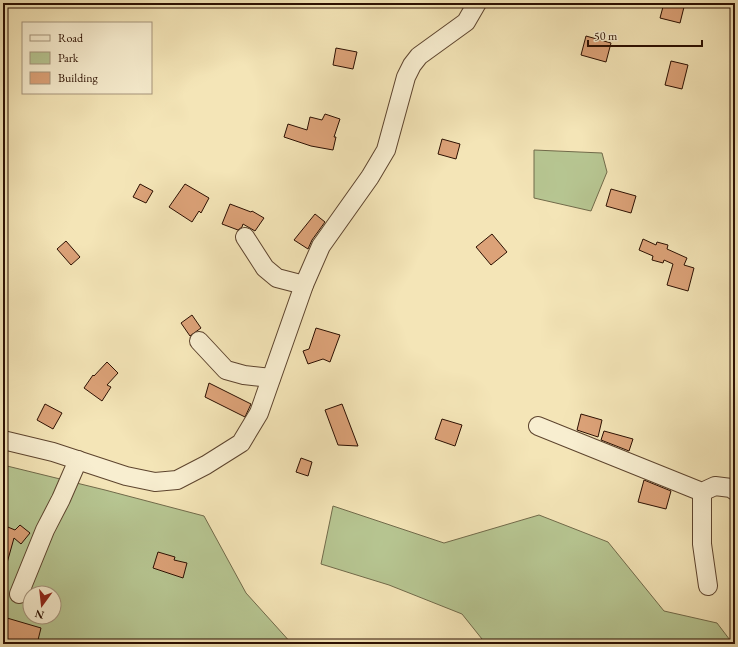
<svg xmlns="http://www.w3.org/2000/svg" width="738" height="647" viewBox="0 0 738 647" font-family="'EB Garamond',serif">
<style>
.green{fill:#b7c692;stroke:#716a4a;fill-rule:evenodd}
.building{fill:#dca278;stroke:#2b0f01}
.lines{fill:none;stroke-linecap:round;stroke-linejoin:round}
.minor-casing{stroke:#5d442e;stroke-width:20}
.minor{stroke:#f8eed0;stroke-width:18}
</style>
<rect width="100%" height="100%" fill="#f4e5b7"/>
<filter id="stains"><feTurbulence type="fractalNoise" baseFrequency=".005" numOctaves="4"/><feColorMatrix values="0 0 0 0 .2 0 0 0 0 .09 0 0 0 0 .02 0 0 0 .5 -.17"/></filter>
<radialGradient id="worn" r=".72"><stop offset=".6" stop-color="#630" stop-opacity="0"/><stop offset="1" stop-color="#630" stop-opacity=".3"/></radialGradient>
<g class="green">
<polygon points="296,3 401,3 396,5 307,5"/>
<polygon points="534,150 602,153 607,172 591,211 534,198"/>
<path d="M3,465L105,490L204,516L246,593L292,644H3ZM30,593H54V617H30Z"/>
<polygon points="333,506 444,543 539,515 608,542 664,611 717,623 733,644 486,644 462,614 389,585 321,564"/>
</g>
<g class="building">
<polygon points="664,3 685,3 680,23 660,18"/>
<polygon points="586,36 611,43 606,62 581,55"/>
<polygon points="336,48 357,52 353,69 333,65"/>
<polygon points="671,61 688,65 682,89 665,85"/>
<polygon points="325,114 340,119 334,137 336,137 333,150 311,146 284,137 288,124 307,130 310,117 322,120"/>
<polygon points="442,139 460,144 456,159 438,154"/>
<polygon points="140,184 153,191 146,203 133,197"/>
<polygon points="185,184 209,198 201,213 199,211 192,222 169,207"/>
<polygon points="611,189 636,196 631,213 606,206"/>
<polygon points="230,204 251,212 252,211 264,218 255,231 243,224 242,227 238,230 222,224"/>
<polygon points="315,214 325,222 312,240 308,249 294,240"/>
<polygon points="492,234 507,252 491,265 476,247"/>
<polygon points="643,239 656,245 657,242 668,245 667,249 687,258 684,265 694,268 688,291 667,285 673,264 664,260 663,263 652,260 653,256 639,250"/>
<polygon points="66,241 80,257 71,265 57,249"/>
<polygon points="192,315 201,328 190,336 181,323"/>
<polygon points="316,328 340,335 330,362 323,359 308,364 303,351 309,349"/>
<polygon points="107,362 118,373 107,385 111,387 102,401 84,388 93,375 94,376"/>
<polygon points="209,383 251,404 245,417 205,397"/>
<polygon points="45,404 62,413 53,429 37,420"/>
<polygon points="342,404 358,446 338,445 325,410"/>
<polygon points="581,414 602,420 598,437 577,430"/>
<polygon points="442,419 462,425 455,446 435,439"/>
<polygon points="604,431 633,439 629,451 601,440"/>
<polygon points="301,458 312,462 308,476 296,472"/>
<polygon points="644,480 671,491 666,509 638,502"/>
<polygon points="3,525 15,530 20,525 30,533 21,544 14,538 7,563 3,562"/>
<polygon points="158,552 175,557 174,560 187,563 183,578 153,568"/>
<polygon points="7,618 41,628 37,644 16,644 3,640 3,630"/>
</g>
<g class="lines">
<g class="minor-casing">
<g id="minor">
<polyline points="245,237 265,268 277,278 304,285"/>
<polyline points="199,341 226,370 244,375 271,378"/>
<polyline points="538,426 702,492 715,486 731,488 735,491"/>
<polyline points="3,440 53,452 126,476 155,482 177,480 206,465 241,443 259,413 304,285 321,246 370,177 386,150 406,77 412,65 419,56 466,22 477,3"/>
<polyline points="702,492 702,544 708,586"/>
<polyline points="19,594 45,530 61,499 78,460"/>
</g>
</g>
<use href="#minor" class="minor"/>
</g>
<rect width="738" height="647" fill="none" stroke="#f4e5b7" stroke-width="16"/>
<rect x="4" y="4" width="730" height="639" fill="none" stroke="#2b0f01" stroke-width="2"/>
<rect x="8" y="8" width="722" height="631" fill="none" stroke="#2b0f01"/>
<rect x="22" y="22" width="130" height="72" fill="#f8eed0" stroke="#a6957d"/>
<rect x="30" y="35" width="20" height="6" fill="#f8eed0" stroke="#a6957d"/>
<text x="58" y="42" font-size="12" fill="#2b0f01">Road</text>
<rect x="30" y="52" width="20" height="12" fill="#b7c692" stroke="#a6957d"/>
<text x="58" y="62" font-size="12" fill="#2b0f01">Park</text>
<rect x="30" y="72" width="20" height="12" fill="#dca278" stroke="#a6957d"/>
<text x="58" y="82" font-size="12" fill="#2b0f01">Building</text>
<g transform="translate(42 605) rotate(195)"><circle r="19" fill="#f8eed0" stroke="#a6957d"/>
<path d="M0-3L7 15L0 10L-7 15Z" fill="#8f2418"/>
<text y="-6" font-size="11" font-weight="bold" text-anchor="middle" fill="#2b0f01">N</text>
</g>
<path d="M588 40v6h114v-6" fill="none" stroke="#2b0f01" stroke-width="2"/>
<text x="594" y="40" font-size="12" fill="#2b0f01" stroke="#f8eed0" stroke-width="3" paint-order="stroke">50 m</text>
<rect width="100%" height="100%" filter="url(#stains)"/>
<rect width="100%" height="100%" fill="url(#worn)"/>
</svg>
